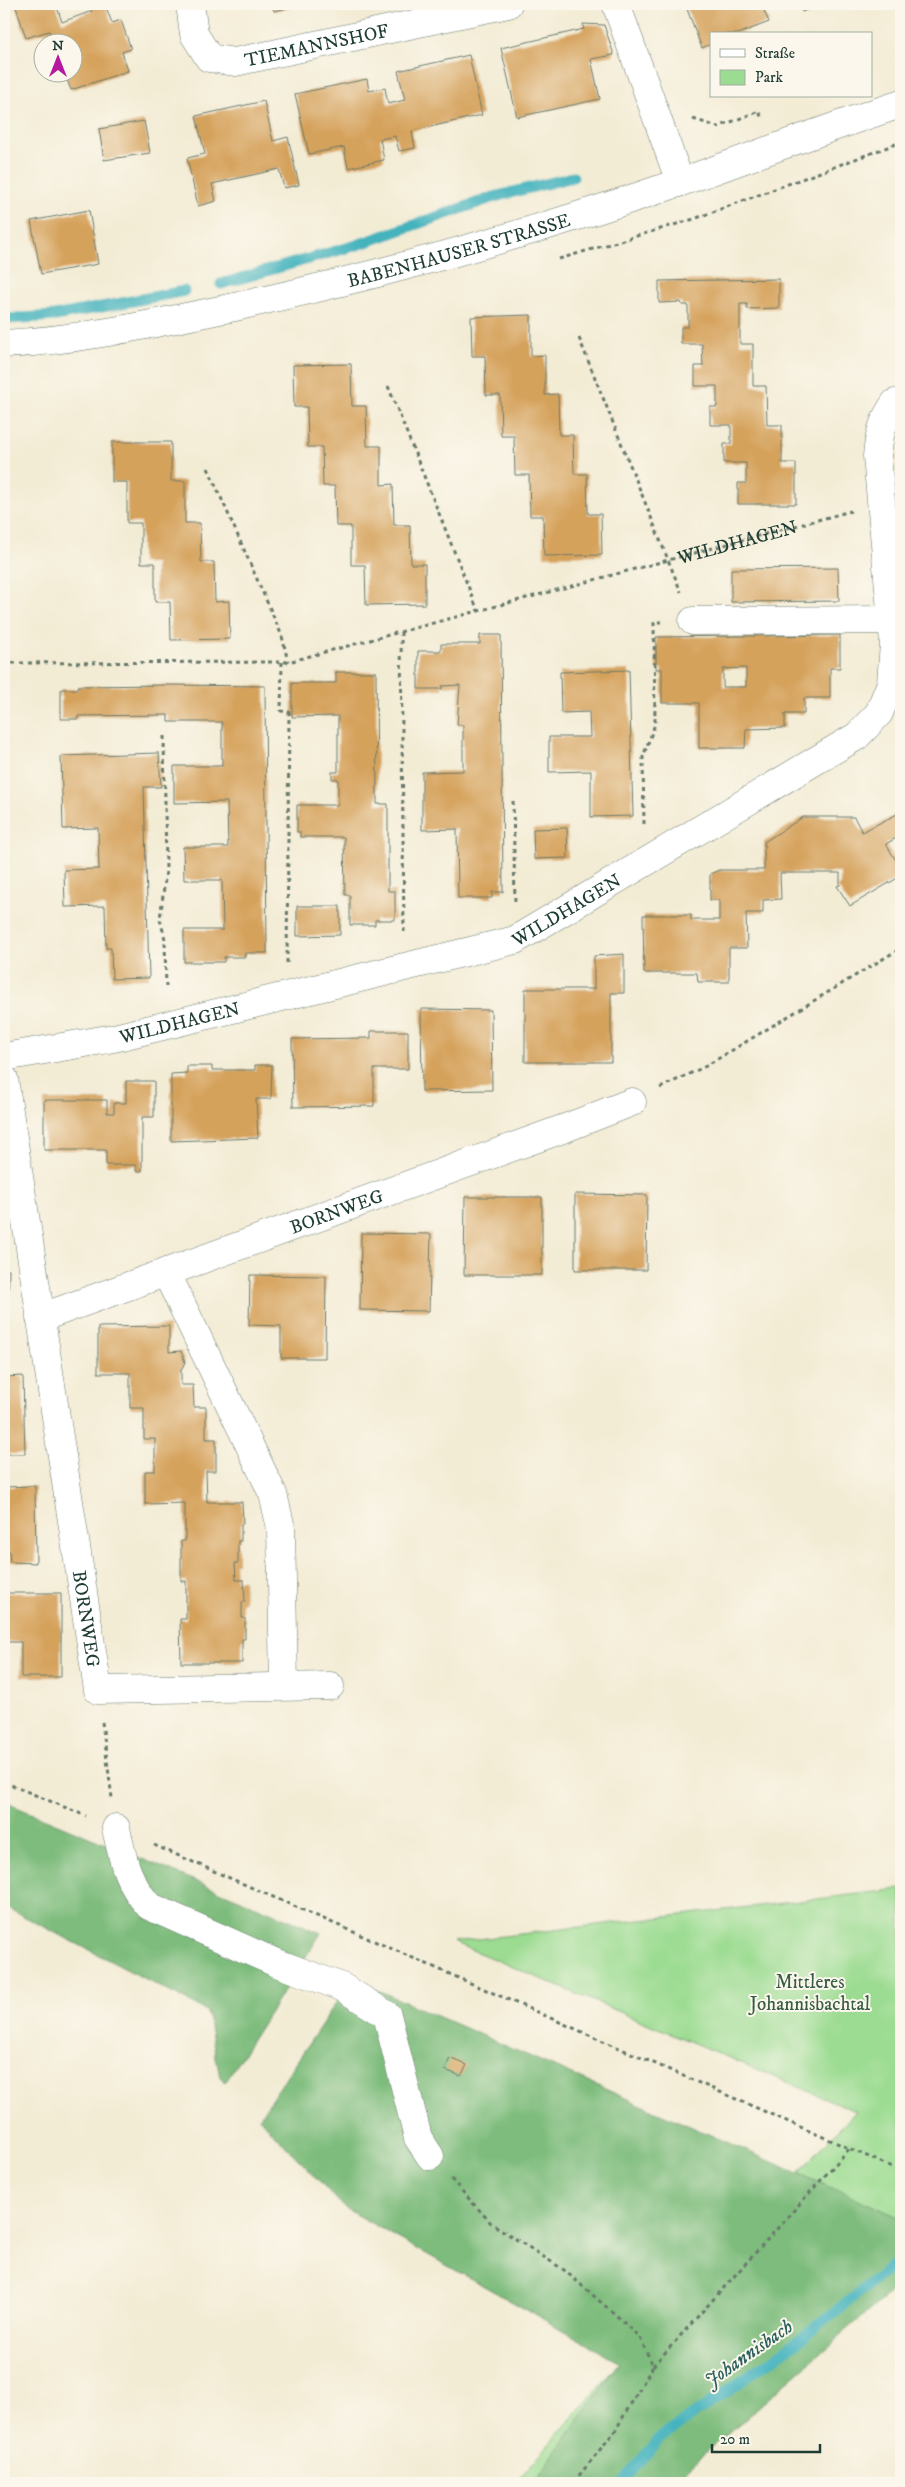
<svg xmlns="http://www.w3.org/2000/svg" width="905" height="2487" viewBox="0 0 905 2487" font-family="'IM FELL DW Pica',serif">
<style>
.green{fill:#9cdc92;stroke:#5e8c63}
.forest{fill:#7dbc7c;stroke:#4e7c58}
.lines{fill:none;stroke-linecap:round;stroke-linejoin:round}
.stream{stroke:#44b3be;stroke-width:11}
.building{fill:#d5a25c;fill-rule:evenodd}
.minor-casing{stroke:#697a6c;stroke-width:29}
.major-casing{stroke:#697a6c;stroke-width:29}
.path{stroke:#697a6c;stroke-width:3;stroke-dasharray:4 4;stroke-linecap:butt}
.minor{stroke:#fff;stroke-width:28}
.major{stroke:#fff;stroke-width:28}
.labels{text-anchor:middle;stroke-width:4;stroke-linejoin:round;paint-order:stroke}
.street-label{font-size:19px;fill:#1f3d34;stroke:#fbf7ec}
.park-label{font-size:19px;fill:#385d47;stroke:#fbf7ec}
.water-label{font-size:20px;font-style:italic;fill:#2a605d;stroke:#fbf7ec}
</style>
<rect width="100%" height="100%" fill="#fbf7ec"/>
<filter id="ink" filterUnits="userSpaceOnUse"><feTurbulence type="fractalNoise" baseFrequency=".02" numOctaves="2"/><feDisplacementMap in="SourceGraphic" scale="10" xChannelSelector="R" yChannelSelector="G"/><feConvolveMatrix kernelMatrix="1 2 1 2 8 2 1 2 1" color-interpolation-filters="sRGB"/></filter>
<filter id="wash" filterUnits="userSpaceOnUse"><feTurbulence type="fractalNoise" baseFrequency=".0096" numOctaves="4" result="noise"/><feDisplacementMap in="SourceGraphic" scale="20" xChannelSelector="R" yChannelSelector="G"/><feGaussianBlur stdDeviation="1.12" result="paint"/><feColorMatrix in="noise" values="0 0 0 0 0 0 0 0 0 0 0 0 0 0 0 0 0 1.4 0 .05"/><feComposite in="paint" operator="in"/></filter>
<g filter="url(#wash)">
<rect width="100%" height="100%" fill="#f3ecd5"/>
<polygon class="green" points="901,1889 901,2281 668,2483 515,2483 621,2362 856,2111 453,1942"/>
<g class="forest">
<polygon points="4,1802 321,1933 225,2082 220,2077 207,2011 4,1906"/>
<polygon points="352,1979 901,2218 901,2283 671,2483 534,2483 620,2362 346,2209 259,2118"/>
</g>
<g class="lines">
<g class="stream">
<polyline points="221,284 357,245 494,197 573,177"/>
<polyline points="4,319 55,316 184,291"/>
<polyline points="622,2483 659,2439 797,2342 901,2259"/>
</g>
</g>
<g id="blocks">
<g class="building">
<polygon points="15,4 56,4 62,22 92,11 89,4 113,4 106,7 112,23 121,20 131,49 122,52 128,71 71,90 64,72 72,72 72,42 54,42 49,31 26,38"/>
<polygon points="272,4 302,4 302,5 274,11"/>
<polygon points="685,4 761,4 769,22 738,34 711,34 711,44 702,48"/>
<polygon points="799,4 822,4 802,12"/>
<polygon points="583,24 604,25 614,55 591,59 600,99 517,117 501,48 584,29"/>
<polygon points="469,55 482,115 412,131 415,148 399,151 395,136 380,139 384,160 348,168 344,147 309,154 295,94 367,79 369,91 385,88 388,104 405,100 398,71"/>
<polygon points="264,101 273,141 288,137 299,185 284,188 279,169 212,184 216,201 198,206 187,158 205,154 196,116"/>
<polygon points="144,121 150,153 104,160 99,129"/>
<polygon points="89,210 98,264 41,274 31,221"/>
<polygon points="779,279 779,308 747,309 747,304 740,304 740,344 753,344 753,386 766,386 767,425 782,425 782,463 796,463 796,504 738,504 738,483 746,483 746,463 724,463 724,444 731,444 731,425 710,425 710,407 717,407 717,386 695,386 695,366 703,366 702,344 681,344 681,327 688,327 688,305 682,305 681,302 659,303 659,281"/>
<polygon points="531,315 531,356 545,355 545,395 558,394 559,435 573,435 574,474 587,474 588,514 601,514 602,555 544,556 543,516 530,516 529,475 515,475 514,436 501,436 500,395 486,395 485,356 472,356 471,317"/>
<polygon points="351,364 352,406 366,406 367,446 381,446 381,485 393,484 394,525 410,525 411,564 425,564 425,604 366,605 365,565 351,565 351,526 336,526 335,486 323,486 322,447 308,447 307,407 294,407 293,365"/>
<polygon points="112,442 171,442 171,481 185,481 185,523 200,523 201,562 214,562 215,602 229,601 230,639 171,640 170,602 155,602 155,563 141,563 141,523 127,523 127,482 112,482"/>
<polygon points="838,568 839,601 731,602 731,569"/>
<polygon points="480,635 501,635 503,892 492,892 492,898 458,898 457,829 422,830 422,772 463,771 463,725 457,725 460,685 442,686 442,689 418,689 418,651 441,651 441,644 480,644"/>
<path d="M840,635V668H830V698H804V714H785V728L746,729L745,748H699V703H662V669H656V637ZM746,668V687H723V669Z"/>
<polygon points="629,670 633,816 591,817 591,771 549,772 549,737 590,737 589,712 561,713 560,672"/>
<polygon points="336,672 376,672 377,804 388,804 388,891 395,891 395,920 375,920 375,925 350,925 350,895 345,895 344,837 300,837 300,832 297,832 297,805 338,805 338,779 332,779 332,772 338,772 338,716 292,717 292,683 336,683"/>
<polygon points="168,685 265,686 267,953 245,953 245,957 224,957 224,962 184,962 184,930 223,930 222,880 184,880 183,847 228,847 227,802 174,803 174,766 222,766 222,722 168,722 168,715 78,716 78,719 61,719 61,689 78,689 78,686"/>
<polygon points="159,753 161,787 144,787 149,978 112,979 111,948 106,948 105,906 65,907 64,870 99,869 98,828 63,829 61,756"/>
<polygon points="901,812 901,835 886,844 901,869 901,876 850,906 837,886 840,885 840,873 780,873 781,899 763,900 763,913 746,913 747,948 729,948 729,982 698,982 697,973 644,973 643,915 691,915 691,920 719,920 719,900 710,900 710,874 719,870 764,870 764,842 803,817 854,817 862,832"/>
<polygon points="567,828 568,858 534,859 533,829"/>
<polygon points="297,906 340,906 340,935 297,936"/>
<polygon points="624,954 624,993 611,993 611,1062 525,1062 525,989 594,989 594,956"/>
<polygon points="421,1009 491,1010 492,1090 422,1091"/>
<polygon points="371,1031 408,1031 408,1069 374,1069 374,1106 293,1107 292,1039 371,1038"/>
<polygon points="255,1065 272,1065 271,1099 256,1099 258,1138 171,1141 171,1074 187,1073 187,1066 212,1066 212,1070 255,1070"/>
<polygon points="126,1081 154,1081 154,1117 142,1117 142,1171 136,1171 136,1165 106,1165 106,1150 44,1150 44,1100 107,1100 107,1113 114,1113 114,1103 126,1103"/>
<polygon points="575,1194 647,1195 646,1270 575,1270"/>
<polygon points="465,1197 542,1197 542,1275 464,1275"/>
<polygon points="361,1233 431,1234 429,1311 360,1310"/>
<polygon points="4,1270 9,1270 7,1343 4,1343"/>
<polygon points="250,1275 326,1276 325,1358 281,1358 281,1326 249,1325"/>
<polygon points="169,1326 169,1352 181,1351 185,1362 181,1370 181,1385 193,1385 194,1407 206,1407 206,1439 216,1439 216,1471 206,1471 207,1502 242,1502 243,1524 241,1524 241,1541 238,1541 238,1563 235,1563 236,1580 244,1580 245,1602 242,1602 242,1618 245,1618 245,1639 242,1639 242,1663 181,1663 180,1619 186,1619 186,1581 181,1581 181,1541 185,1541 185,1503 145,1504 145,1471 155,1471 155,1439 144,1439 144,1408 130,1408 130,1373 98,1373 98,1327"/>
<polygon points="23,1376 25,1454 4,1454 4,1377"/>
<polygon points="35,1486 36,1563 10,1562 9,1550 4,1551 4,1487"/>
<polygon points="4,1593 61,1593 61,1677 21,1677 21,1642 4,1642"/>
<polygon points="450,2058 467,2065 461,2076 445,2070"/>
</g>
</g>
</g>
<g filter="url(#ink)">
<use href="#blocks" fill-opacity="0" stroke="#697a6c" stroke-width="1"/>
<g class="lines">
<g class="minor-casing">
<g id="minor">
<path id="s2" d="M190,4L194,34L209,58L235,62L508,4"/>
<polyline points="616,4 680,182"/>
<polyline points="693,621 892,620"/>
<path id="s3" d="M4,1057L114,1038L515,940L857,736L879,713L891,683L894,643L877,456C879,435 883,420 895,403"/>
<path id="s4" d="M4,1079L98,1690L330,1686"/>
<polyline points="166,1272 273,1494 281,1528 284,1685"/>
<path id="s5" d="M40,1318L568,1127L632,1102"/>
<path d="M116,1828C123,1860 126,1880 149,1906L274,1962L342,1987L387,2015L418,2138L430,2156"/>
</g>
</g>
<g class="major-casing">
<g id="major">
<path id="s6" d="M4,344C83,340 162,322 239,306C389,273 536,232 681,182C754,156 827,128 901,104"/>
</g>
</g>
<g class="path">
<polyline points="693,119 718,127 759,111 762,119"/>
<polyline points="559,259 694,219 901,142"/>
<polyline points="579,338 681,592"/>
<polyline points="388,386 478,611"/>
<polyline points="208,468 282,636 288,662"/>
<polyline points="401,632 404,933"/>
<polyline points="282,662 281,711 289,712 287,963"/>
<path id="s1" d="M4,663L288,662L851,511"/>
<polyline points="164,736 166,871 160,919 165,939 166,991"/>
<polyline points="513,801 515,903"/>
<polyline points="644,824 643,757 655,724 654,622 661,622"/>
<polyline points="660,1088 706,1066 901,948"/>
<polyline points="102,1722 112,1798"/>
<polyline points="4,1782 86,1816"/>
<polyline points="154,1845 901,2171"/>
<polyline points="451,2179 491,2223 564,2270 618,2317 640,2338 653,2366 615,2431 573,2483"/>
<polyline points="653,2366 850,2148"/>
</g>
<use href="#minor" class="minor"/>
<use href="#major" class="major"/>
</g>
</g>
<g class="labels">
<g class="street-label">
<text dy="7" stroke="none"><textPath href="#s2" startOffset="168">TIEMANNSHOF</textPath></text>
<text dy="7" stroke="none"><textPath href="#s6" startOffset="465">BABENHAUSER STRASSE</textPath></text>
<text dy="7" stroke="none"><textPath href="#s1" startOffset="749">WILDHAGEN</textPath></text>
<text dy="7" stroke="none"><textPath href="#s3" startOffset="584">WILDHAGEN</textPath></text>
<text dy="7" stroke="none"><textPath href="#s3" startOffset="179">WILDHAGEN</textPath></text>
<text dy="7" stroke="none"><textPath href="#s5" startOffset="315">BORNWEG</textPath></text>
<text dy="7" stroke="none"><textPath href="#s4" startOffset="546">BORNWEG</textPath></text>
</g>
<g class="park-label">
<text x="810" y="1988">Mittleres<tspan x="810" dy="22">Johannisbachtal</tspan></text>
</g>
<g class="water-label">
<text transform="translate(748 2353) rotate(-35)" y="7">Johannisbach</text>
</g>
</g>
<rect width="905" height="2487" fill="none" stroke="#fbf7ec" stroke-width="20"/>
<rect x="710" y="32" width="162" height="65" fill="#fbf7ec" stroke="#a3ada2"/>
<rect x="720" y="49" width="25" height="8" fill="#ffffff" stroke="#a3ada2"/>
<text x="755" y="58" font-size="15" fill="#1f3d34">Straße</text>
<rect x="720" y="70" width="25" height="15" fill="#9cdc92" stroke="#a3ada2"/>
<text x="755" y="82" font-size="15" fill="#1f3d34">Park</text>
<g transform="translate(58 58)"><circle r="24" fill="#fbf7ec" stroke="#a3ada2"/>
<path d="M0-4L9 19L0 12L-9 19Z" fill="#b5179e"/>
<text y="-8" font-size="14" font-weight="bold" text-anchor="middle" fill="#1f3d34">N</text>
</g>
<path d="M712 2444v8h108v-8" fill="none" stroke="#1f3d34" stroke-width="2.5"/>
<text x="720" y="2444" font-size="15" fill="#1f3d34" stroke="#fbf7ec" stroke-width="4" paint-order="stroke">20 m</text>
</svg>
